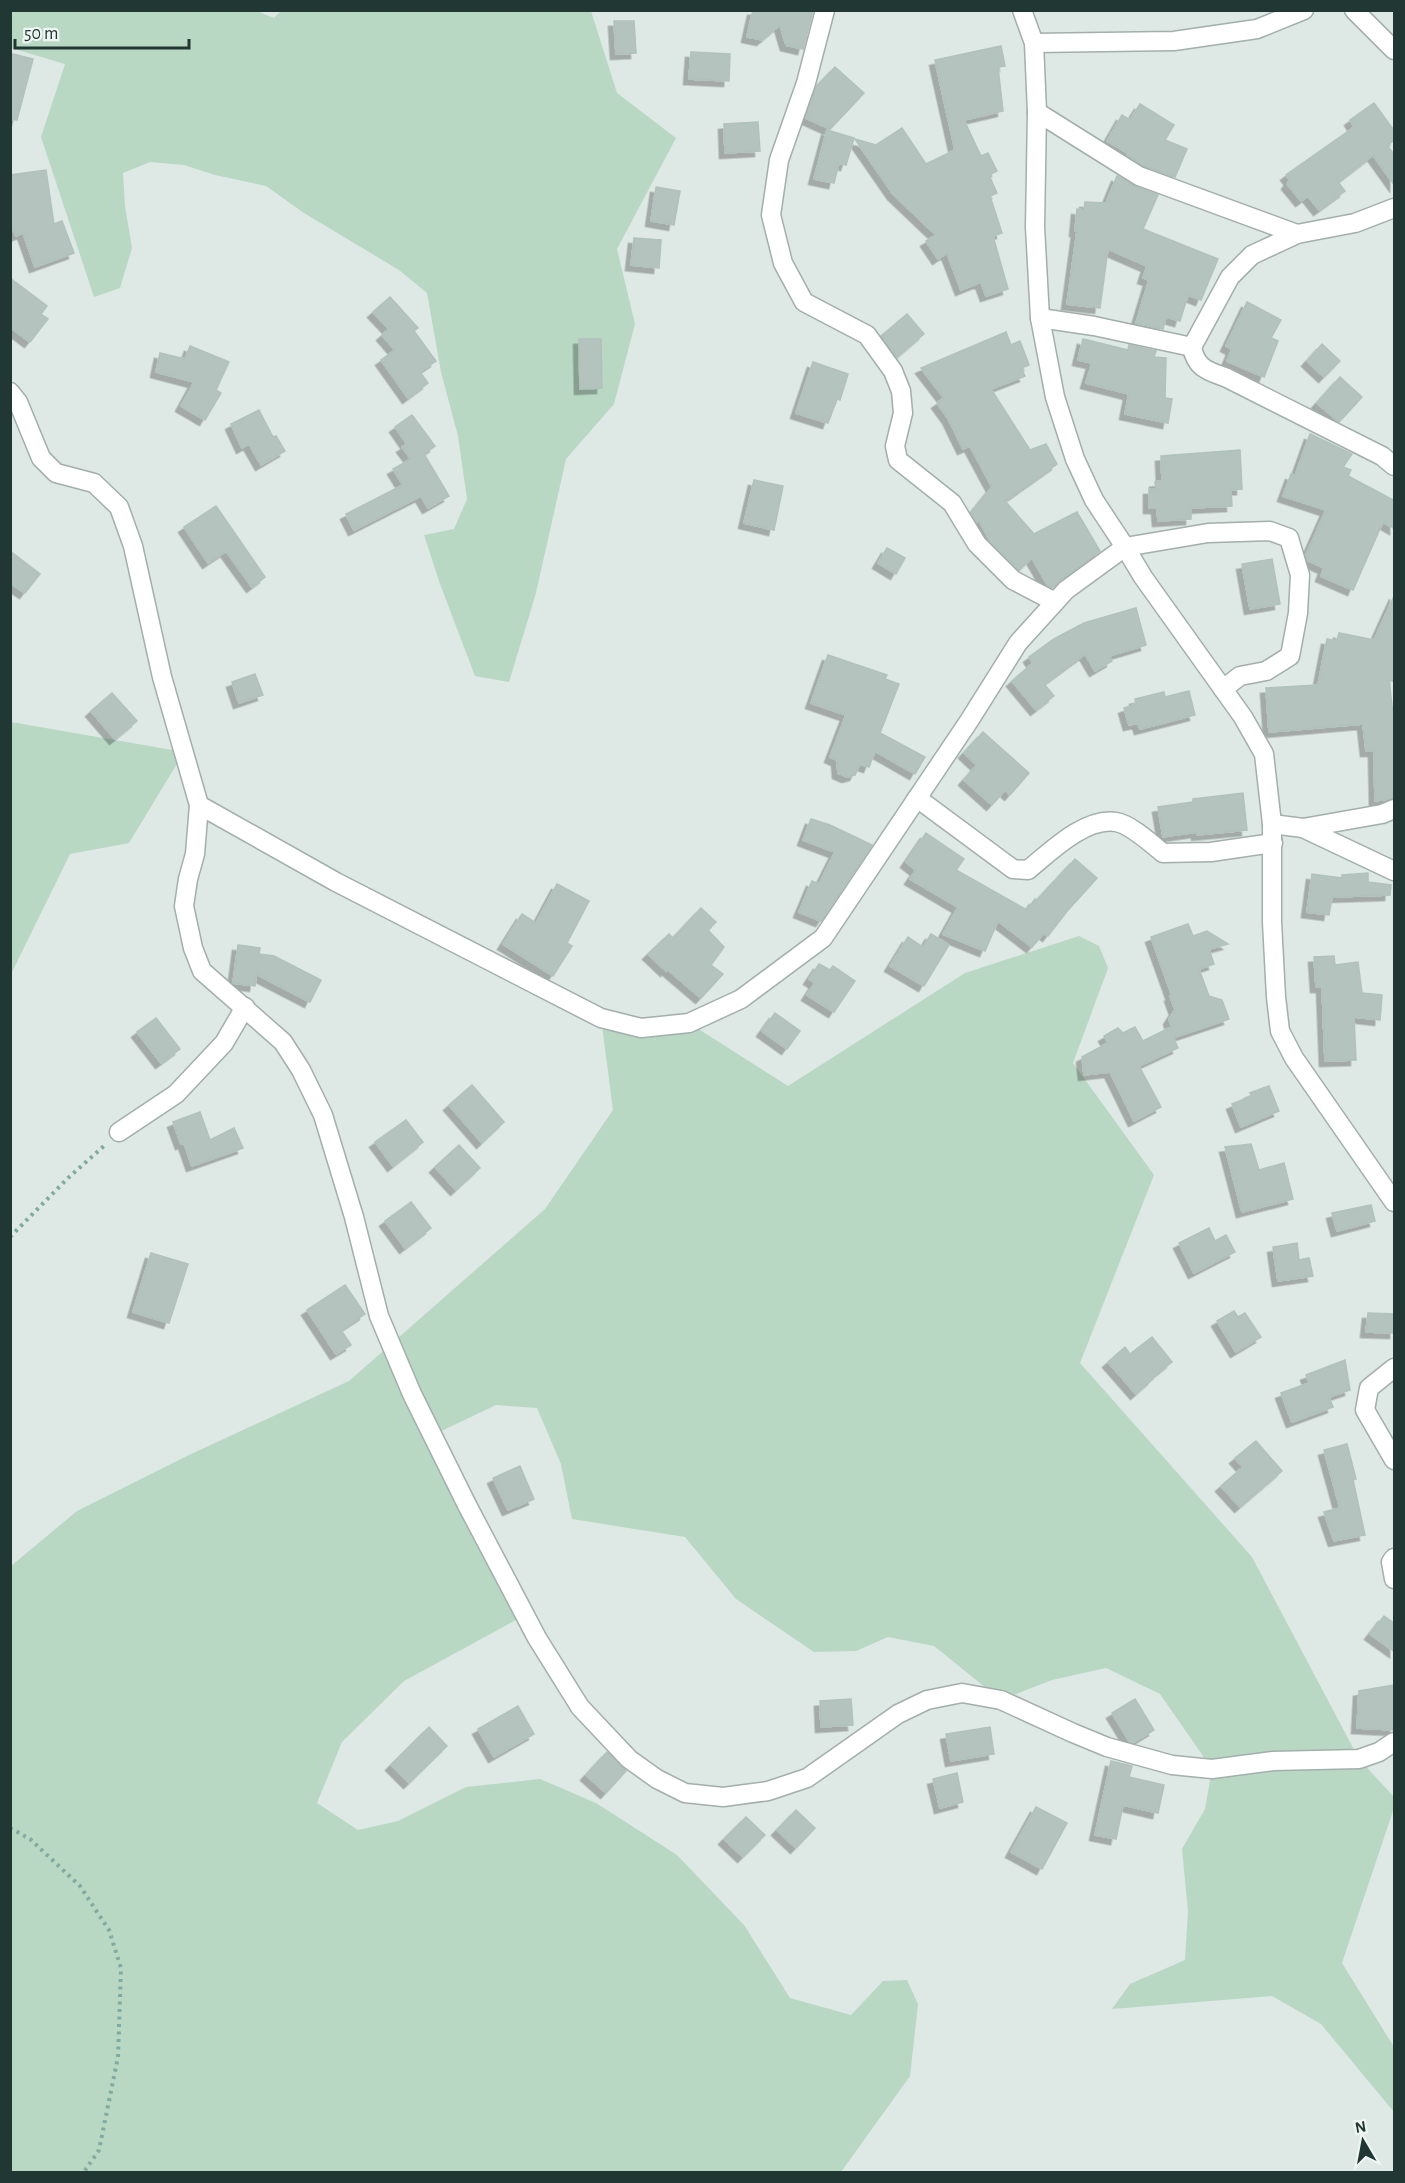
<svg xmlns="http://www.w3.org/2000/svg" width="1405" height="2183" viewBox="0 0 1405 2183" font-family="'Alegreya Sans',sans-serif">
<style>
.green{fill:#b8d8c4}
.building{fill:#b4c3be;stroke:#b1c1bc;stroke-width:1.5;filter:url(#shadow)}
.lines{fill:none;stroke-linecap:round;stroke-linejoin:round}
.minor-casing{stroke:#a2afac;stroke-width:21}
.path{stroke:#81aaa1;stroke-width:4;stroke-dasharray:3 4.5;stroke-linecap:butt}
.minor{stroke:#fff;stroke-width:18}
</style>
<defs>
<filter id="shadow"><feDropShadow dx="-5.5" dy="5.5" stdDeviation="0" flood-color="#0004"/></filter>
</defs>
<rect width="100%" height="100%" fill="#dee8e5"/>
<g class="green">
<polygon points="254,10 274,18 282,10 591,11 617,93 676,138 617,249 635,324 614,404 566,459 536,593 509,682 475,676 440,584 424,535 454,529 467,499 458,436 441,372 427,293 399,270 304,213 266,186 215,175 184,165 150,162 123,173 125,206 132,248 120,288 94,297 41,137 65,64 11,48 10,11"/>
<polygon points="11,722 184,752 129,843 70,854 11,974"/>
<polygon points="1079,936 1099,946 1108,968 1073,1063 1154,1175 1080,1363 1252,1557 1359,1759 1394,1797 1394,1808 1342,1963 1394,2047 1394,2112 1321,2024 1272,1996 1112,2009 1130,1984 1185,1960 1188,1911 1182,1849 1205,1809 1212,1769 1160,1694 1106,1668 1052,1680 1001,1700 934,1646 888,1637 856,1651 814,1652 736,1599 685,1537 572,1519 561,1464 537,1408 496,1405 433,1435 525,1615 404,1681 342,1742 317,1803 358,1830 398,1821 466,1787 540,1779 596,1803 677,1855 744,1925 790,1998 851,2015 883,1981 907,1980 918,2004 910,2076 841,2172 11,2172 11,1566 77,1511 189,1455 349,1381 545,1209 613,1110 601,1018 689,1023 788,1086 965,973"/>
</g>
<g class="building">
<polygon points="753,10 813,10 803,49 786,45 780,25 762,40 747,37"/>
<polygon points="614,21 634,21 636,53 616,54"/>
<polygon points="1001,46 1005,66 998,67 1003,111 964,120 981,156 988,153 997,171 989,175 997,193 990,196 1002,233 993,236 1008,289 986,296 981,282 961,290 947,253 938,259 926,241 936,235 893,194 855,139 876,145 902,128 926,164 955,150 935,60"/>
<polygon points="691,52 730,54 729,81 689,79"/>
<polygon points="13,54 33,59 17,120 10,119 10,64"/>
<polygon points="835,67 864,93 830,129 806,118 817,86"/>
<polygon points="1374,103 1395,132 1395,140 1387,145 1395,156 1395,186 1373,155 1338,182 1345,191 1319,210 1308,196 1301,201 1287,184 1290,180 1286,175 1354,127 1350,120"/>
<polygon points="1140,104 1174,125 1165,140 1187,149 1175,177 1144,166 1127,155 1128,153 1107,141 1122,115 1130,120"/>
<polygon points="758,122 760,151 725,153 724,124"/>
<polygon points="827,130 854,138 846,165 839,163 834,183 814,179"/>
<polygon points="46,170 54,224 62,221 74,253 35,267 23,233 16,236 10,223 10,175"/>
<polygon points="1117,176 1135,186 1158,195 1143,229 1218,259 1201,300 1188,295 1180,321 1166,317 1163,329 1136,323 1149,280 1143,278 1147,266 1108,249 1100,308 1067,304 1077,231 1075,231 1077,209 1084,210 1085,202 1106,203"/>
<polygon points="656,187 680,191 674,225 651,221"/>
<polygon points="634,238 661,240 659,268 631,265"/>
<polygon points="10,278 47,306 41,314 48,319 30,342 10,327"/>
<polygon points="390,297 418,328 414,331 436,361 420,372 428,383 408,398 381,360 395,350 382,335 389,329 373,312"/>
<polygon points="1247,302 1281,320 1271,338 1278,341 1264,377 1227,361 1232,349 1226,346"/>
<polygon points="907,314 924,334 897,357 881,336"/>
<polygon points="1006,332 1011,345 1020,341 1029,365 1021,368 1025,376 991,389 1030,450 1046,444 1057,464 1005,501 1034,534 1077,512 1100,551 1051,587 1048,586 1032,558 1019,570 990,541 979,520 977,522 971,513 992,487 970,446 963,449 948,418 937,403 944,398 921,368"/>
<polygon points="579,339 601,339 602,388 580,389"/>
<polygon points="1083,339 1128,350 1129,345 1156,351 1154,357 1166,358 1165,398 1172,399 1168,423 1125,414 1129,394 1086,383 1092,363 1078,360"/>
<polygon points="1322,344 1340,361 1324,377 1307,361"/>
<polygon points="190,346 229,362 216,390 221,393 205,420 181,406 194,382 156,372 160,353 185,359"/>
<polygon points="813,362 848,374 840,400 837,399 828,423 796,413"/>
<polygon points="1340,377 1362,397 1339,422 1317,403"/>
<polygon points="259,410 273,437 276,436 285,451 261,465 249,444 242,448 231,424"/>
<polygon points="412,415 435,446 424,454 449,496 428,508 421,496 354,530 346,514 403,485 393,469 411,459 402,447 407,444 395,427"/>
<polygon points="1310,434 1352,454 1343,467 1351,470 1348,476 1395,501 1395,529 1383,522 1353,590 1321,576 1324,568 1307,560 1306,555 1326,510 1283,496 1291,474 1295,476"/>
<polygon points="1240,450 1242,489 1231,490 1232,506 1191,508 1191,519 1158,521 1157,508 1149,508 1149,489 1156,489 1155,482 1162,481 1161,456"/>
<polygon points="754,480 783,486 774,530 744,523"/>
<polygon points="216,506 265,577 252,587 226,551 208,563 184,527"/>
<polygon points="887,548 905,558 896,574 878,563"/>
<polygon points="10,551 40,574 25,593 10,583"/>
<polygon points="1272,559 1280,604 1250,609 1242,564"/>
<polygon points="1395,594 1395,682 1389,680 1395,731 1395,798 1375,801 1374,751 1366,751 1363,724 1269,732 1266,688 1318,685 1327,639 1337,641 1339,633 1374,640"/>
<polygon points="1136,608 1146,645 1109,656 1112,661 1095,671 1085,654 1044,684 1054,696 1036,710 1012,681 1033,663 1029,657 1054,639 1084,623"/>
<polygon points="828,655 887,675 885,679 899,684 880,733 925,757 915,774 875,751 869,767 860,764 855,775 847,777 838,773 837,760 830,757 846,715 811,703"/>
<polygon points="255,674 263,695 239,703 232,682"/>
<polygon points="1189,691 1195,715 1140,729 1138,723 1129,725 1124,708 1136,704 1135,699 1164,692 1165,697"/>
<polygon points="112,693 137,721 115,739 91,711"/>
<polygon points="983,732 1029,773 1010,795 1005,790 992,805 964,780 977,765 964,753"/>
<polygon points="1243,793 1247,830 1197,835 1197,832 1163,837 1158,807 1193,802 1193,799"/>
<polygon points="811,819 830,825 872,845 821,921 799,912 812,881 819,884 835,852 803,840"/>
<polygon points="926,833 964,859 956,870 1027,910 1035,899 1036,901 1075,859 1097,878 1068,910 1048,936 1044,933 1032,947 998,921 985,951 943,934 958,907 910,879 916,870 906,862"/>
<polygon points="1368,873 1368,882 1391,885 1390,895 1332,897 1329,915 1307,912 1312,874 1342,878 1342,875"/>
<polygon points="557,884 589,901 567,943 572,946 553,976 503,944 522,914 536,923"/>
<polygon points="701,908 716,922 708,930 724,947 711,965 723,974 701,998 667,969 666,971 648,954 669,934 673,938"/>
<polygon points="1188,924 1193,936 1207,931 1228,944 1209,949 1214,964 1199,969 1209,996 1222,1000 1229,1019 1175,1037 1169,1019 1175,1010 1170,996 1172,996 1151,937"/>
<polygon points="931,934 949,945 924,986 890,966 908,937 923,947"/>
<polygon points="238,945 260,948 259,954 274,956 321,980 310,1002 256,974 255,986 233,983"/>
<polygon points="1334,956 1335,965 1358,962 1362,993 1382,995 1380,1020 1354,1017 1356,1060 1325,1061 1322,987 1316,987 1314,957"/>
<polygon points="819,964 830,970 833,966 855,981 834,1012 807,995 815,983 809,979"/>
<polygon points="775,1013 800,1031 787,1049 762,1031"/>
<polygon points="156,1018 180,1049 161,1063 137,1032"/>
<polygon points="1135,1027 1143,1041 1169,1028 1178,1048 1139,1066 1161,1107 1134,1121 1110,1072 1084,1075 1082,1057 1108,1043 1104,1036 1118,1028 1123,1033"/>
<polygon points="472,1085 504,1122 482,1143 449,1105"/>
<polygon points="1269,1086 1279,1111 1241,1127 1232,1104 1252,1096 1250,1093"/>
<polygon points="200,1112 210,1140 234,1128 243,1148 192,1166 184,1143 181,1144 173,1122"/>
<polygon points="406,1120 423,1142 393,1166 375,1142"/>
<polygon points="1251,1144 1259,1170 1284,1163 1293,1199 1242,1212 1225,1147"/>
<polygon points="459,1145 480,1168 456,1190 435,1167"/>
<polygon points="411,1202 431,1228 405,1248 385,1221"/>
<polygon points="1371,1205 1375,1221 1337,1231 1332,1213"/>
<polygon points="1209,1228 1215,1241 1226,1235 1235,1252 1194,1273 1179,1243"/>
<polygon points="1297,1243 1299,1260 1309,1258 1313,1276 1278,1281 1273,1247"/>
<polygon points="151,1253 188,1264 169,1323 133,1312"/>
<polygon points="345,1285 365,1314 341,1330 351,1345 336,1354 307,1310"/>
<polygon points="1234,1311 1238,1317 1245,1313 1261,1337 1236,1352 1217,1321"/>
<polygon points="1368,1313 1395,1314 1395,1333 1366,1332"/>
<polygon points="1152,1337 1172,1362 1152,1378 1153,1379 1136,1394 1108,1362 1125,1347 1130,1354"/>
<polygon points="1345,1360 1350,1390 1329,1397 1333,1407 1292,1422 1281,1393 1309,1383 1306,1375"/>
<polygon points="1256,1441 1282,1471 1240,1507 1221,1486 1243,1467 1235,1458"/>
<polygon points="1347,1444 1356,1479 1353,1480 1365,1535 1334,1541 1324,1512 1340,1508 1324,1450"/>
<polygon points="520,1466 534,1499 508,1510 493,1478"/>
<polygon points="1384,1616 1395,1624 1395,1652 1370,1634"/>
<polygon points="1395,1685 1395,1730 1357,1728 1359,1691"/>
<polygon points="851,1699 853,1725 821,1727 820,1701"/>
<polygon points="1135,1699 1154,1730 1133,1743 1129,1741 1112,1713"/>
<polygon points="518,1706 534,1734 494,1757 478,1729"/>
<polygon points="429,1727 447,1746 409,1783 391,1765"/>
<polygon points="990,1727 994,1754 951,1761 946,1734"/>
<polygon points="607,1752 626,1771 606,1793 586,1775"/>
<polygon points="1111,1761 1132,1766 1129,1777 1164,1785 1158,1813 1123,1805 1116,1839 1095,1835"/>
<polygon points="957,1773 963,1802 940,1808 933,1779"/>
<polygon points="1036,1807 1067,1823 1042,1869 1011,1852"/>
<polygon points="796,1810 815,1828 796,1848 777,1830"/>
<polygon points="746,1817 765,1835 743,1857 724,1839"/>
</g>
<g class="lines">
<g class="minor-casing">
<g id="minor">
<polyline points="825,10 806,83 779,160 771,215 783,263 804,302 867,335 893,371 901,391 903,413 895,446 898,460 952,503 977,544 1013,580 1055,602"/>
<polyline points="1022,10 1034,43 1037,112 1035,227 1040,318 1055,397 1075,459 1094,500 1125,547 1143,577 1243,717 1264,754 1272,824 1272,922 1276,997 1280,1031 1294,1058 1394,1202"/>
<polyline points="1354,10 1394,50"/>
<polyline points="1034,43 1174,41 1257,29 1304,10"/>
<polyline points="1037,112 1139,176 1297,234"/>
<polyline points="1040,318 1094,326 1192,347 1230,277 1252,255 1297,234 1355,223 1394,208"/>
<path d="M1192,347C1196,369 1209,371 1227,378L1382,456L1394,466"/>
<polyline points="10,392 18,402 41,458 56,473 94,483 119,507 133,546 162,677 199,805 195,854 188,879 184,906 193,948 202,971 283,1042 301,1070 323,1115 354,1217 379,1316 412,1394 467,1505 537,1638 580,1707 629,1759 657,1779 685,1793 723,1797 768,1791 807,1778 898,1714 927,1700 962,1693 1001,1700 1073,1733 1107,1747 1172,1765 1212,1769 1273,1761 1359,1759 1379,1752 1394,1742"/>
<path d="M917,798L1013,869L1028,870C1050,852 1085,817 1116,822C1130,824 1152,844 1163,853L1211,852L1273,843"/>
<polyline points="199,805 336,882 601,1018 641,1028 689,1023 741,999 823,938 969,721 1018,643 1066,590 1125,547 1208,533 1270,531 1289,538 1300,575 1298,613 1290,656 1266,671 1240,676 1223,689"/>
<polyline points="1272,824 1303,828 1382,814 1394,809"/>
<polyline points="1303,828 1394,871"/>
<polyline points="119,1132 176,1094 224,1043 245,1007"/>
<polyline points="1394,1368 1369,1388 1365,1410 1394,1460"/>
<polyline points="1394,1558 1391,1562 1394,1579"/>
</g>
</g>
<g class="path">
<polyline points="10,1237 68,1178 105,1145"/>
<polyline points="10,1828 30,1839 80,1886 109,1930 121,1968 118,2057 99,2150 84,2172"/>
</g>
<use href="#minor" class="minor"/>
</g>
<rect width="1405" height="2183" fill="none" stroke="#213733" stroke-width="24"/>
<g transform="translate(1363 2141) rotate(350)" stroke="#eef5f2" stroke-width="4.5" paint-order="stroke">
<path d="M0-4.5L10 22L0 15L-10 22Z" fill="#213733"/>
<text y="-9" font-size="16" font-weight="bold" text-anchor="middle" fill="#213733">N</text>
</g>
<path d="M15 39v9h174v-9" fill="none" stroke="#213733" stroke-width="3"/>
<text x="24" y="39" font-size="18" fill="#213733" stroke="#eef5f2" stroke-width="4.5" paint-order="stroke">50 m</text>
</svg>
